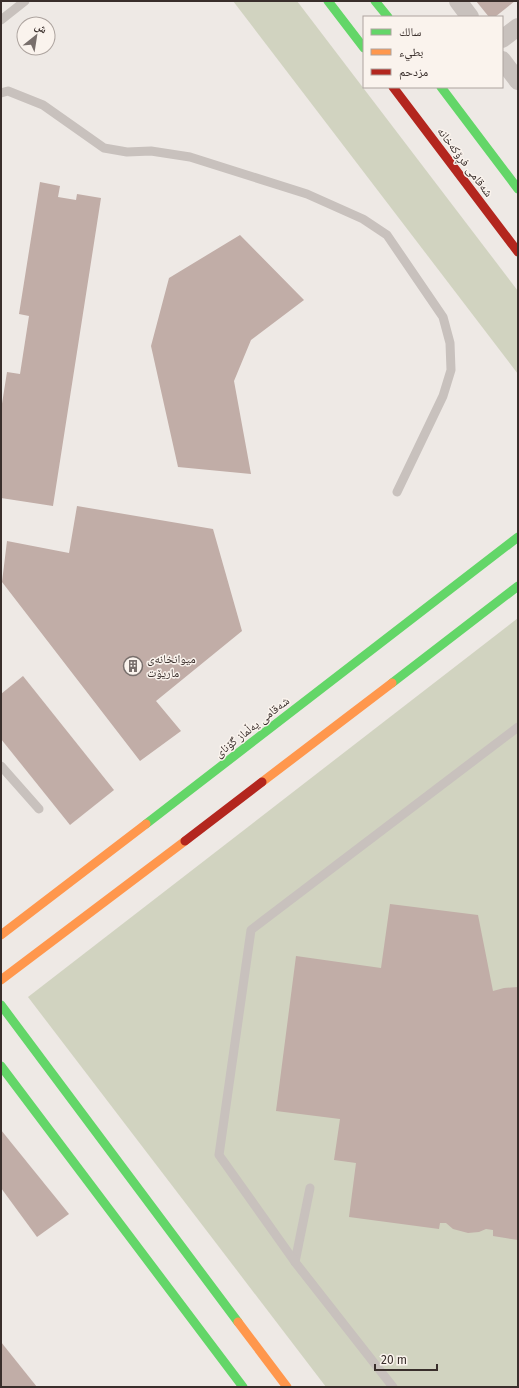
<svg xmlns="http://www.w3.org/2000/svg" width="519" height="1388" viewBox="0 0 519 1388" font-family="'Fira Sans','Noto Naskh Arabic',sans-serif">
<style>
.green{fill:#d1d3c0}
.building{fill:#c1ada7}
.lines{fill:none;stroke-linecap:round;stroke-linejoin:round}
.lane{stroke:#c8c1bd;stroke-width:9}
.street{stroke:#c8c1bd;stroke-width:18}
.fast{stroke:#63d668;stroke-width:9}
.slow{stroke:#ff974d;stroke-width:9}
.jam{stroke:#b3261e;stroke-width:9}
.labels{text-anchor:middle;stroke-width:3;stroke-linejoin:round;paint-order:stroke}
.street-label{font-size:12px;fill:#392e2b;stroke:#faf3ed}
.poi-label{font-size:12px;fill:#392e2b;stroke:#faf3ed;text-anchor:start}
</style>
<rect width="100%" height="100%" fill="#eee9e5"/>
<g class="green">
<polygon points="233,1 297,1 518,291 518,374"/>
<polygon points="518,618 518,1387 326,1387 28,997"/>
</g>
<g class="building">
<polygon points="476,1 515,1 495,17 489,17"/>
<polygon points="40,182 60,186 58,197 76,200 77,194 101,198 53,506 1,498 1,410 7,372 20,374 29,316 19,314"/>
<polygon points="240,235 304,300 251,340 234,381 251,474 178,467 151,346 169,278"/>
<polygon points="77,506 213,529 242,631 156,701 181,731 140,761 2,582 7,541 69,553"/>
<polygon points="23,676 114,790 70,825 1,739 1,694"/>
<polygon points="390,904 478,915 493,991 504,988 518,987 518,1240 493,1236 493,1230 486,1229 479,1232 468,1233 453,1229 446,1223 440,1223 439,1229 349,1217 356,1163 334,1160 340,1119 276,1111 296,956 381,968"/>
<polygon points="1,1130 69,1214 37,1237 1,1188"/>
<polygon points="1,1342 37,1387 1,1387"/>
</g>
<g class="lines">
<g class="lane">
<polyline points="1,20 25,1"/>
<polyline points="1,93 8,91 43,105 104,148 127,152 151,151 190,157 307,194 363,219 387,235 443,317 450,343 451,370 443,396 397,492"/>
<polyline points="1,766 39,809"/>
<polyline points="295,1262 310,1188"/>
<polyline points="393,1387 295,1262 219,1155 251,930 518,727"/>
</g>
<g class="street">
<polyline points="458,1 470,17"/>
<polyline points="502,39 518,27"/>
<polyline points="502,60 518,81"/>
</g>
<g class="fast">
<polyline points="328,1 364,48"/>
<polyline points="375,1 388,17"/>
<polyline points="441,87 518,189"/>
<polyline points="392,683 518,586"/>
<polyline points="146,824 518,537"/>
<polyline points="1,1005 238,1322"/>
<polyline points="1,1066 243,1387"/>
</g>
<g class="slow">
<polyline points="262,782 392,683"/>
<polyline points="1,935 146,824"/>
<polyline points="1,980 185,841"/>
<polyline points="238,1322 287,1387"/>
</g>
<g class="jam">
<polyline points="393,87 518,252"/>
<polyline points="185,841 262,782"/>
</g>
</g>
<defs>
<g id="building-ring" transform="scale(1)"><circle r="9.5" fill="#faf3ed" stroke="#786f6c" stroke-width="1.5"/><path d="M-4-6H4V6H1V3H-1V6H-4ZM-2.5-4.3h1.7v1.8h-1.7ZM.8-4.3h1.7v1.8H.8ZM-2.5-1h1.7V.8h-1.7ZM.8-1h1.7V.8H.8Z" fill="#786f6c"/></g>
</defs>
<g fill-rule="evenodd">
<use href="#building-ring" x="133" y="666"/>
</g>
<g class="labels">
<g class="street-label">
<text transform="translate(465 162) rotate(53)" y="4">شەقامی فڕۆکەخانە</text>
<text transform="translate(252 727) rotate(-38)" y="4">شەقامی یەڵماز گۆنای</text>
</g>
<g class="poi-label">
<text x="147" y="663">میوانخانەی<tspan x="147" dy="14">ماریۆت</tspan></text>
</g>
</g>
<rect width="519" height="1388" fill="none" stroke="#392e2b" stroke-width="4"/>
<rect x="363" y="16" width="140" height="72" fill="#faf3ed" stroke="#ada49f"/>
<rect x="371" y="29" width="20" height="6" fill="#63d668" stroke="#ada49f"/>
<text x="399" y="36" font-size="12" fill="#392e2b">سالك</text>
<rect x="371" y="49" width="20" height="6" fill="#ff974d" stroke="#ada49f"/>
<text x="399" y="56" font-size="12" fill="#392e2b">بطيء</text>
<rect x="371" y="69" width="20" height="6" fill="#b3261e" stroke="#ada49f"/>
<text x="399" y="76" font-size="12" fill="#392e2b">مزدحم</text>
<g transform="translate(36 36) rotate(30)"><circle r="19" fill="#faf3ed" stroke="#ada49f"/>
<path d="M0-3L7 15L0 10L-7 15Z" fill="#786f6c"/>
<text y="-6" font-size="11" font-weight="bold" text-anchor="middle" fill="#392e2b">ش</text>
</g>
<path d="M375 1364v6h62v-6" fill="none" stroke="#392e2b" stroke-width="2"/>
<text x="381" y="1364" font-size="12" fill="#392e2b" stroke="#faf3ed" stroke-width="3" paint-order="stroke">20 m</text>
</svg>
